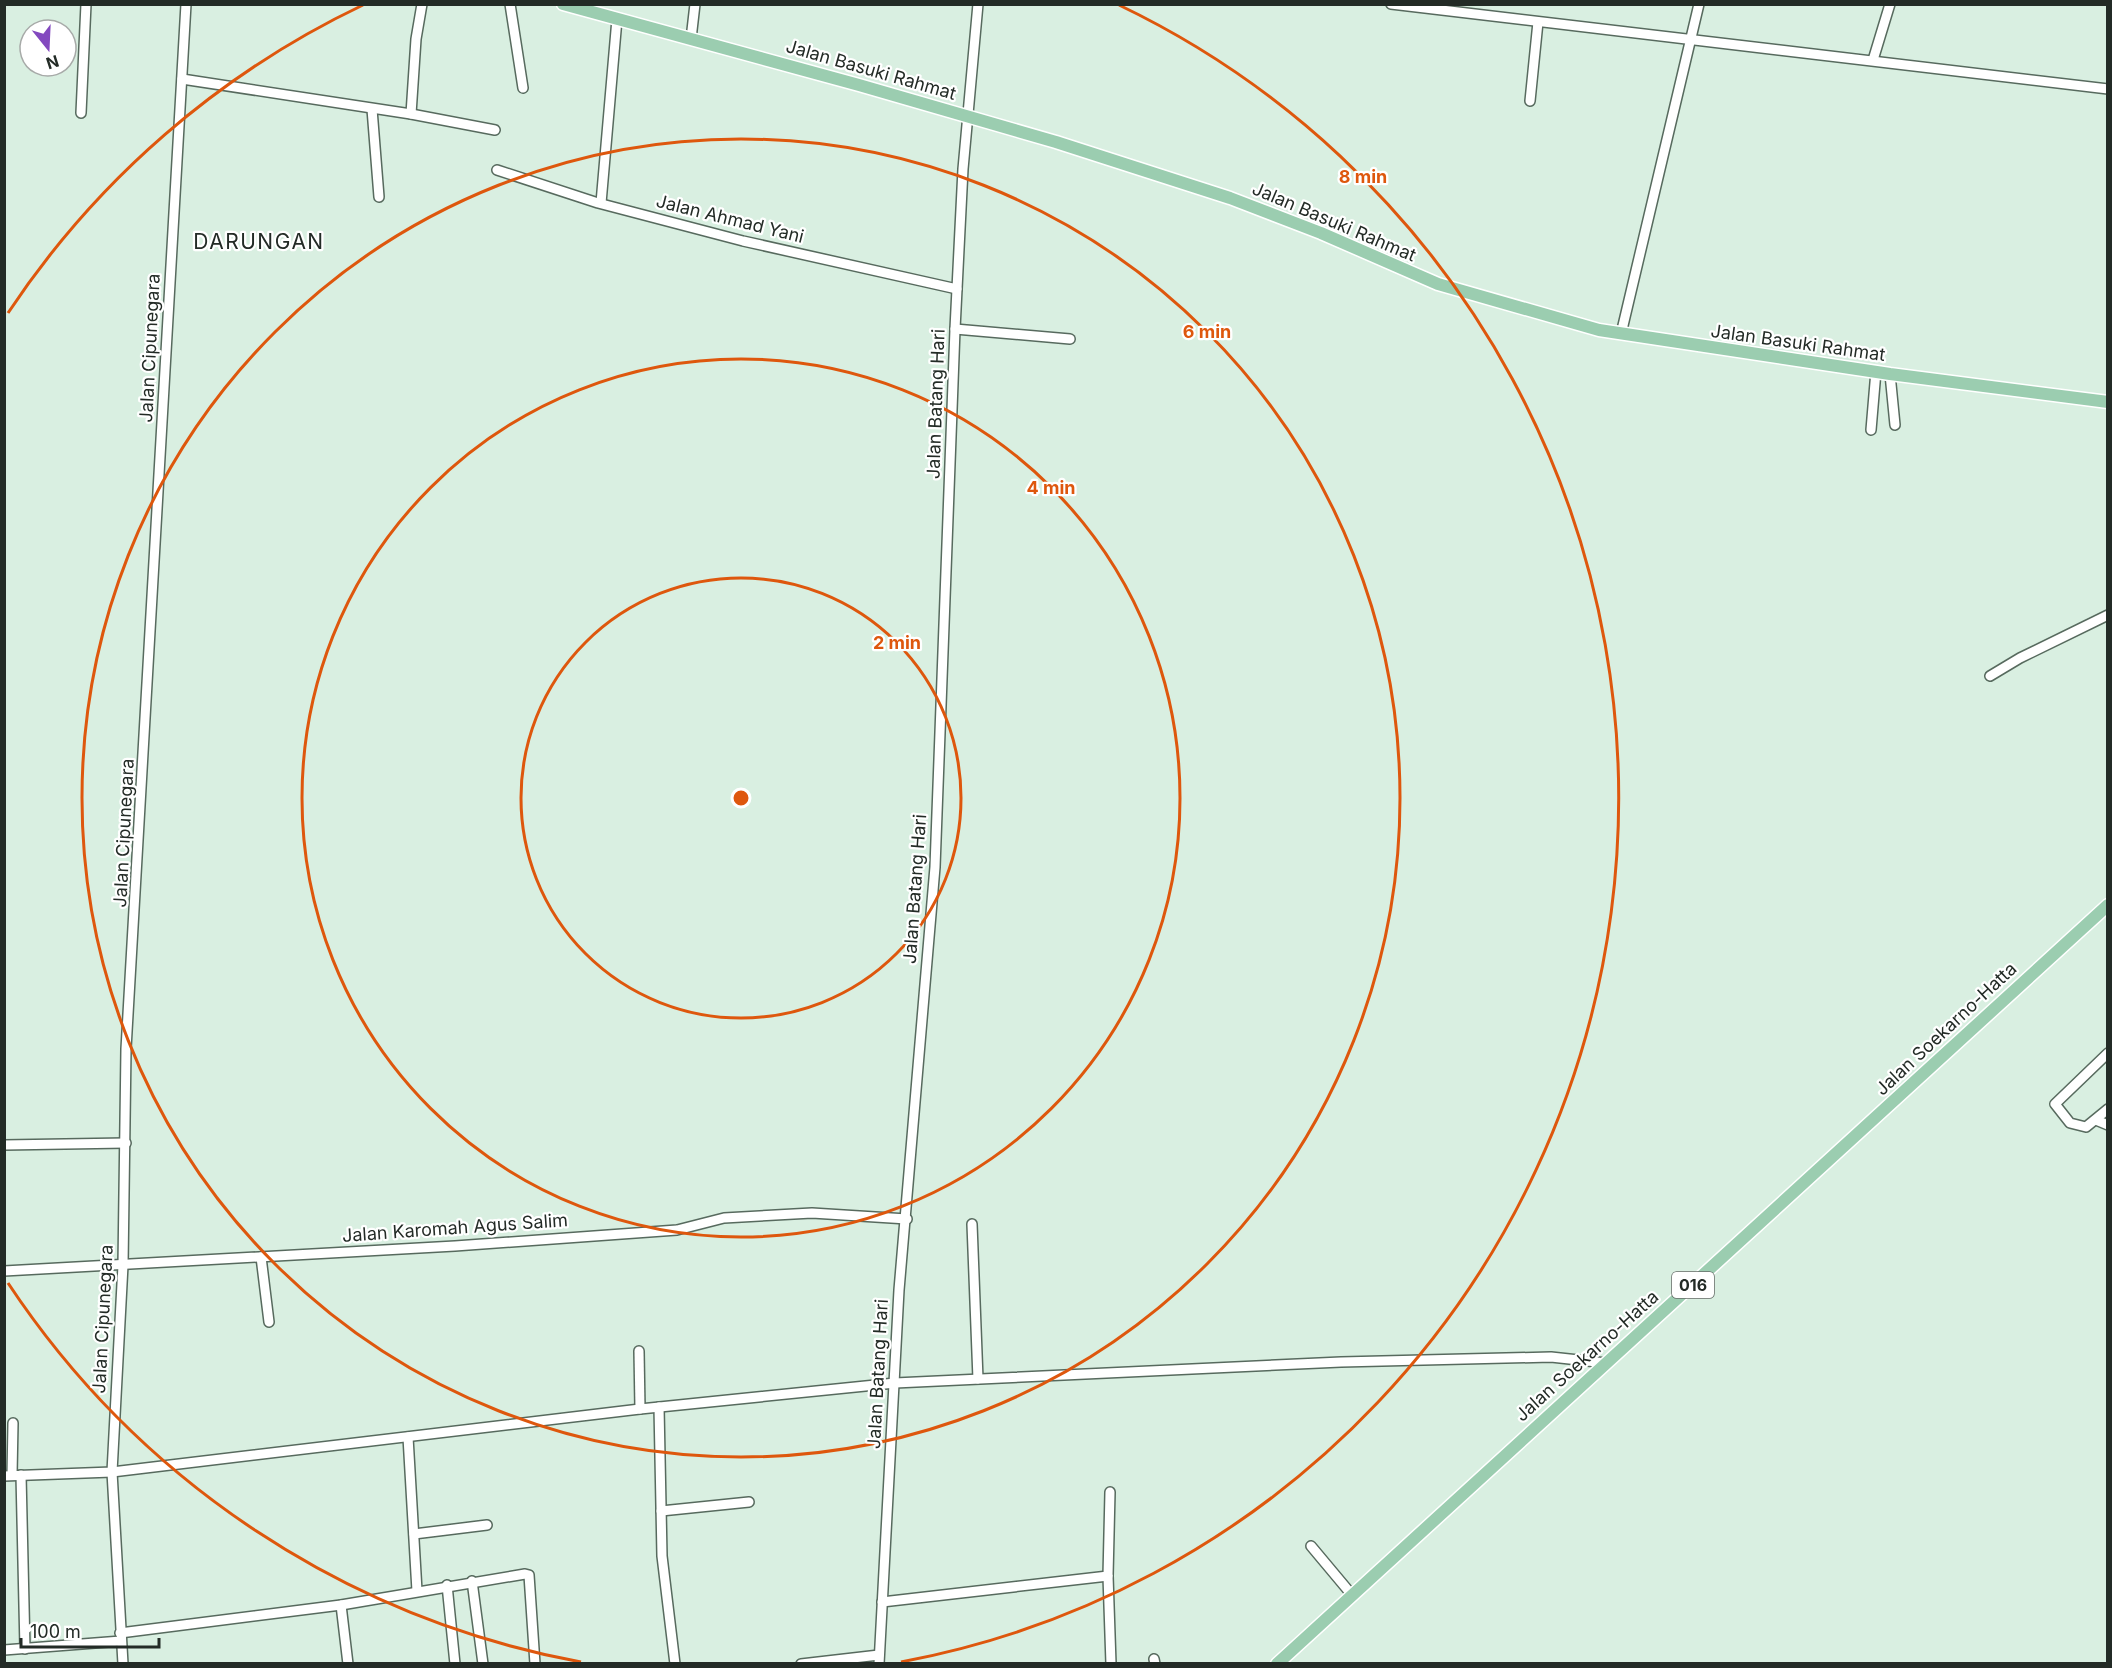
<svg xmlns="http://www.w3.org/2000/svg" width="2112" height="1668" viewBox="0 0 2112 1668" font-family="Inter,sans-serif">
<style>
.lines{fill:none;stroke-linecap:round;stroke-linejoin:round}
.minor-casing{stroke:#576a5e;stroke-width:12}
.major-casing{stroke:#fff;stroke-width:15}
.minor{stroke:#fff;stroke-width:9}
.major{stroke:#9bcdb0;stroke-width:12}
.ring{fill:none;stroke:#de570d;stroke-width:3}
.labels{text-anchor:middle;stroke-width:4.5;stroke-linejoin:round;paint-order:stroke}
.shield{fill:#fff;stroke:#656b67;stroke-width:1.5}
.shield-label{font-size:16px;font-weight:bold;fill:#232b26}
.street-label{font-size:18px;fill:#232b26;stroke:#fff}
.quarter-label{font-size:21px;letter-spacing:1.5px;fill:#232b26;stroke:#fff}
.centre{fill:#de570d;stroke:#fff;stroke-width:3}
.ring-label{font-size:18px;text-anchor:middle;font-weight:bold;fill:#de570d;stroke:#fff;stroke-width:4.5;stroke-linejoin:round;paint-order:stroke}
</style>
<rect width="100%" height="100%" fill="#d9efe1"/>
<g class="lines">
<g class="minor-casing">
<g id="minor">
<polyline points="510,4 523,88"/>
<polyline points="1391,4 2108,89"/>
<polyline points="691,39 695,4"/>
<polyline points="1873,60 1890,4"/>
<polyline points="182,79 411,114 495,130"/>
<polyline points="1530,101 1538,22"/>
<polyline points="372,109 379,197"/>
<polyline points="81,113 86,4"/>
<polyline points="411,114 416,39 422,4"/>
<polyline points="497,170 598,203 743,241 957,289"/>
<polyline points="601,203 617,19"/>
<polyline points="955,329 1070,339"/>
<polyline points="1621,334 1699,4"/>
<polyline points="1890,374 1895,425"/>
<polyline points="1871,430 1876,371"/>
<polyline points="1990,676 2020,658 2108,615"/>
<polyline points="2108,1053 2055,1104 2070,1123 2086,1127 2108,1109"/>
<polyline points="2096,1120 2108,1125"/>
<polyline points="4,1145 126,1143"/>
<polyline points="972,1224 978,1379"/>
<polyline points="261,1257 269,1322"/>
<polyline points="4,1271 455,1246 677,1230 724,1218 812,1213 907,1219"/>
<polyline points="639,1351 640,1409"/>
<polyline points="659,1407 662,1556 675,1664"/>
<polyline points="408,1437 417,1591"/>
<polyline points="12,1475 13,1423"/>
<polyline points="21,1475 25,1649"/>
<polyline points="4,1476 112,1472 640,1409 895,1383 1341,1362 1551,1357 1606,1363"/>
<polyline points="1110,1492 1108,1576 1111,1664"/>
<polyline points="661,1511 749,1502"/>
<polyline points="414,1534 487,1525"/>
<polyline points="1311,1546 1352,1595"/>
<polyline points="472,1581 483,1664"/>
<polyline points="447,1585 455,1664"/>
<polyline points="882,1602 1108,1576"/>
<polyline points="341,1605 348,1664"/>
<polyline points="120,1633 341,1605 525,1574 529,1575 535,1664"/>
<polyline points="4,1650 121,1641"/>
<polyline points="1154,1659 1155,1664"/>
<polyline points="123,1664 112,1472 123,1265 126,1049 186,4"/>
<polyline points="801,1664 879,1655"/>
<polyline points="879,1664 899,1290 935,867 955,329 963,169 978,4"/>
</g>
</g>
<g class="major-casing">
<g id="major">
<polyline points="563,4 859,85 1056,142 1230,198 1321,233 1438,284 1599,330 1890,374 2108,402"/>
<polyline points="1277,1664 2108,905"/>
</g>
</g>
<use href="#minor" class="minor"/>
<use href="#major" class="major"/>
</g>
<g class="ring">
<circle cx="741" cy="798" r="220"/>
<circle cx="741" cy="798" r="439"/>
<circle cx="741" cy="798" r="659"/>
<path d="M581 1662A879 879 0 0 1 8 1283M8 313A879 879 0 0 1 363 5M1119 5A879 879 0 0 1 901 1662"/>
</g>
<g class="labels">
<rect class="shield" x="1672" y="1272" width="42" height="26" rx="4.5"/>
<g class="shield-label">
<text x="1693" y="1291">016</text>
</g>
<g class="street-label">
<text transform="translate(871 70) rotate(16)" y="6">Jalan Basuki Rahmat</text>
<text transform="translate(730 219) rotate(14)" y="6">Jalan Ahmad Yani</text>
<text transform="translate(1334 222) rotate(23)" y="6">Jalan Basuki Rahmat</text>
<text transform="translate(1798 343) rotate(8)" y="6">Jalan Basuki Rahmat</text>
<text transform="translate(150 348) rotate(-87)" y="6">Jalan Cipunegara</text>
<text transform="translate(936 404) rotate(-88)" y="6">Jalan Batang Hari</text>
<text transform="translate(124 833) rotate(-87)" y="6">Jalan Cipunegara</text>
<text transform="translate(915 889) rotate(-86)" y="6">Jalan Batang Hari</text>
<text transform="translate(1946 1029) rotate(-43)" y="6">Jalan Soekarno-Hatta</text>
<text transform="translate(455 1228) rotate(-4)" y="6">Jalan Karomah Agus Salim</text>
<text transform="translate(103 1319) rotate(-87)" y="6">Jalan Cipunegara</text>
<text transform="translate(1587 1356) rotate(-42)" y="6">Jalan Soekarno-Hatta</text>
<text transform="translate(878 1374) rotate(-87)" y="6">Jalan Batang Hari</text>
</g>
<g class="quarter-label">
<text x="259" y="249">DARUNGAN</text>
</g>
</g>
<circle cx="741" cy="798" r="9" class="centre"/>
<g class="ring-label">
<text x="1363" y="183">8 min</text>
<text x="1207" y="338">6 min</text>
<text x="1051" y="494">4 min</text>
<text x="897" y="649">2 min</text>
</g>
<rect width="2112" height="1668" fill="none" stroke="#232b26" stroke-width="12"/>
<g transform="translate(48 48) rotate(162)"><circle r="28" fill="#ffffff" stroke="#a7aaa8" stroke-width="1.5"/>
<path d="M0-4.5L10 22L0 15L-10 22Z" fill="#8349bf"/>
<text y="-9" font-size="16" font-weight="bold" text-anchor="middle" fill="#232b26">N</text>
</g>
<path d="M21 1638v9h138v-9" fill="none" stroke="#232b26" stroke-width="3"/>
<text x="30" y="1638" font-size="18" fill="#232b26" stroke="#ffffff" stroke-width="4.5" paint-order="stroke">100 m</text>
</svg>
